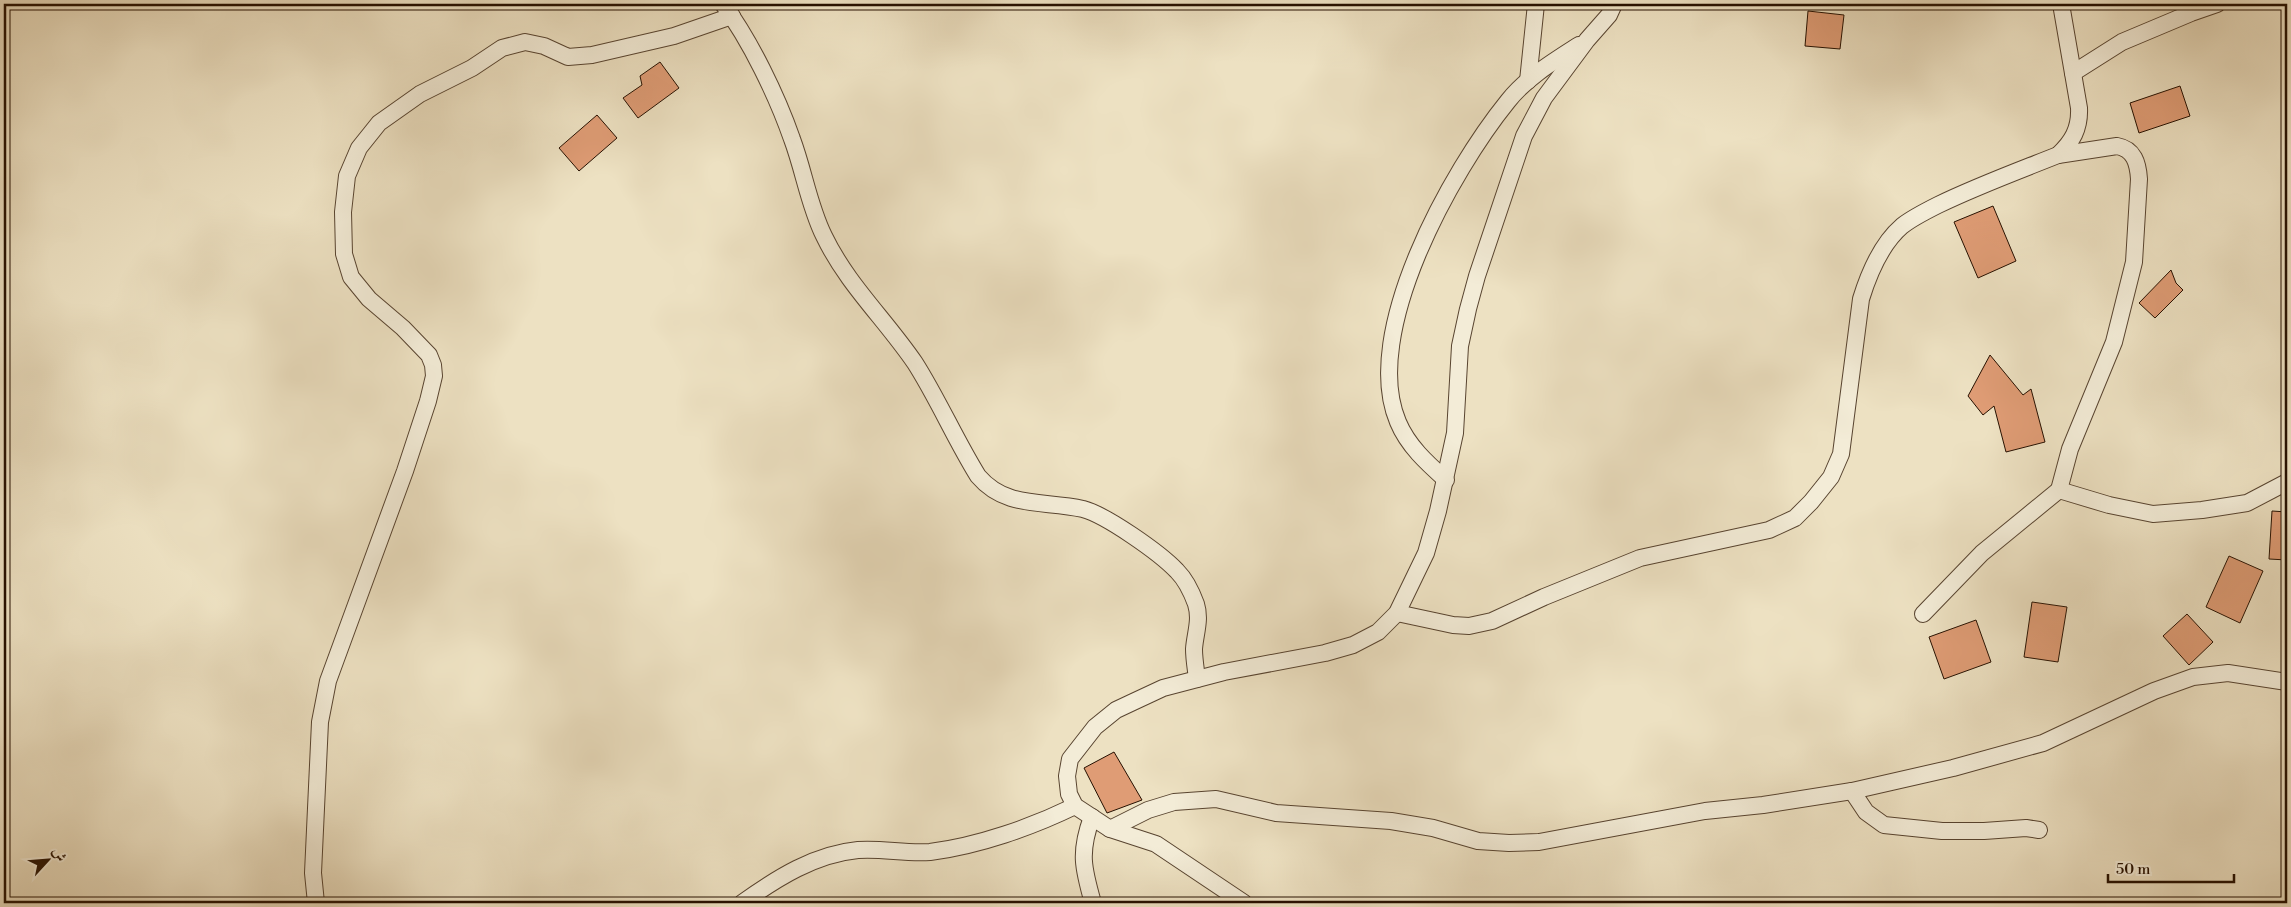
<svg xmlns="http://www.w3.org/2000/svg" width="2291" height="907" viewBox="0 0 2291 907" font-family="'Libre Bodoni',Amiri,serif">
<style>
.building{fill:#df9c75;stroke:#261000}
.lines{fill:none;stroke-linecap:round;stroke-linejoin:round}
.minor-casing{stroke:#584430;stroke-width:18}
.minor{stroke:#f3ecd7;stroke-width:16}
</style>
<rect width="100%" height="100%" fill="#ede1c2"/>
<filter id="stains"><feTurbulence type="fractalNoise" baseFrequency=".004" numOctaves="4"/><feColorMatrix values="0 0 0 0 .2 0 0 0 0 .09 0 0 0 0 .02 0 0 0 .5 -.17"/></filter>
<radialGradient id="worn" r=".72"><stop offset=".6" stop-color="#630" stop-opacity="0"/><stop offset="1" stop-color="#630" stop-opacity=".3"/></radialGradient>
<g class="building">
<polygon points="1808,11 1844,15 1840,49 1805,46"/>
<polygon points="660,62 679,88 638,118 623,98 642,85 640,76"/>
<polygon points="2180,86 2190,116 2139,133 2130,103"/>
<polygon points="597,115 617,138 579,171 559,148"/>
<polygon points="1993,206 2016,261 1978,278 1954,222"/>
<polygon points="2171,270 2176,283 2183,290 2155,318 2139,303"/>
<polygon points="1990,355 2023,395 2031,389 2045,442 2006,452 1994,406 1983,415 1968,396"/>
<polygon points="2272,511 2287,512 2287,560 2269,559"/>
<polygon points="2229,556 2263,571 2240,623 2206,607"/>
<polygon points="2032,602 2067,607 2058,662 2024,657"/>
<polygon points="2187,614 2213,642 2189,665 2163,636"/>
<polygon points="1976,620 1991,662 1944,679 1929,637"/>
<polygon points="1114,752 1142,800 1107,813 1084,768"/>
</g>
<g class="lines">
<g class="minor-casing">
<g id="minor">
<path d="M723,4C750,40 777,96 792,139C804,171 809,206 824,236C847,284 885,319 915,363C938,399 955,439 978,476C1006,509 1043,500 1083,509C1106,515 1160,553 1177,571C1186,580 1192,593 1196,604C1201,620 1195,634 1194,649C1194,659 1196,670 1197,679"/>
<polyline points="2073,73 2122,42 2191,13 2217,4"/>
<polyline points="1528,81 1536,4"/>
<path d="M2058,155L2117,146C2134,149 2138,163 2139,179L2134,262L2114,342L2070,449L2059,490L2109,505L2153,514L2202,510L2247,503L2287,482"/>
<path d="M1446,480C1427,463 1408,446 1398,422C1360,333 1452,170 1508,101C1526,78 1554,61 1579,45"/>
<path d="M1397,613L1453,625L1469,626L1492,621L1544,597L1640,558L1769,530L1795,518L1811,502L1831,477L1841,454L1861,299C1869,273 1881,244 1902,226C1912,218 1926,211 1938,205C1977,186 2018,171 2058,155C2072,142 2080,129 2079,108L2061,4"/>
<polyline points="1923,614 1982,553 2059,490"/>
<polyline points="1852,791 1866,812 1884,825 1942,831 1984,831 2026,828 2039,830"/>
<path d="M1092,817C1079,852 1083,868 1093,903"/>
<polyline points="1110,829 1148,810 1174,802 1216,799 1276,813 1391,821 1433,828 1478,841 1509,843 1539,842 1705,811 1763,805 1852,791 1953,768 2043,743 2154,691 2193,677 2228,673 2287,682"/>
<polyline points="316,903 313,873 320,722 328,681 405,471 428,401 434,376 433,365 429,355 403,328 369,299 351,277 344,254 343,212 347,176 359,148 379,123 420,94 472,68 502,48 525,42 544,46 568,57 592,55 674,36 732,16"/>
<path d="M742,903C777,878 815,854 858,850C882,848 906,854 930,852C978,846 1032,827 1075,806"/>
<polyline points="1244,903 1156,844 1110,829 1075,806 1069,794 1067,776 1070,759 1095,727 1116,710 1133,702 1163,688 1224,672 1325,653 1353,645 1378,632 1397,613 1426,553 1438,511 1455,433 1460,346 1468,309 1477,276 1524,136 1544,98 1587,40 1609,15 1614,4"/>
</g>
</g>
<use href="#minor" class="minor"/>
</g>
<rect width="2291" height="907" fill="none" stroke="#ede1c2" stroke-width="20"/>
<rect x="5" y="5" width="2281" height="897" fill="none" stroke="#261000" stroke-width="2.5"/>
<rect x="10" y="10" width="2271" height="887" fill="none" stroke="#261000"/>
<g transform="translate(48 860) rotate(64)" stroke="#f3ecd7" stroke-width="4" paint-order="stroke">
<path d="M0-4L9 19L0 12L-9 19Z" fill="#261000"/>
<text y="-8" font-size="14" font-weight="bold" text-anchor="middle" fill="#261000">ش</text>
</g>
<path d="M2108 874v8h126v-8" fill="none" stroke="#261000" stroke-width="2.5"/>
<text x="2116" y="874" font-size="15" fill="#261000" stroke="#f3ecd7" stroke-width="4" paint-order="stroke">50 m</text>
<rect width="100%" height="100%" filter="url(#stains)"/>
<rect width="100%" height="100%" fill="url(#worn)"/>
</svg>
